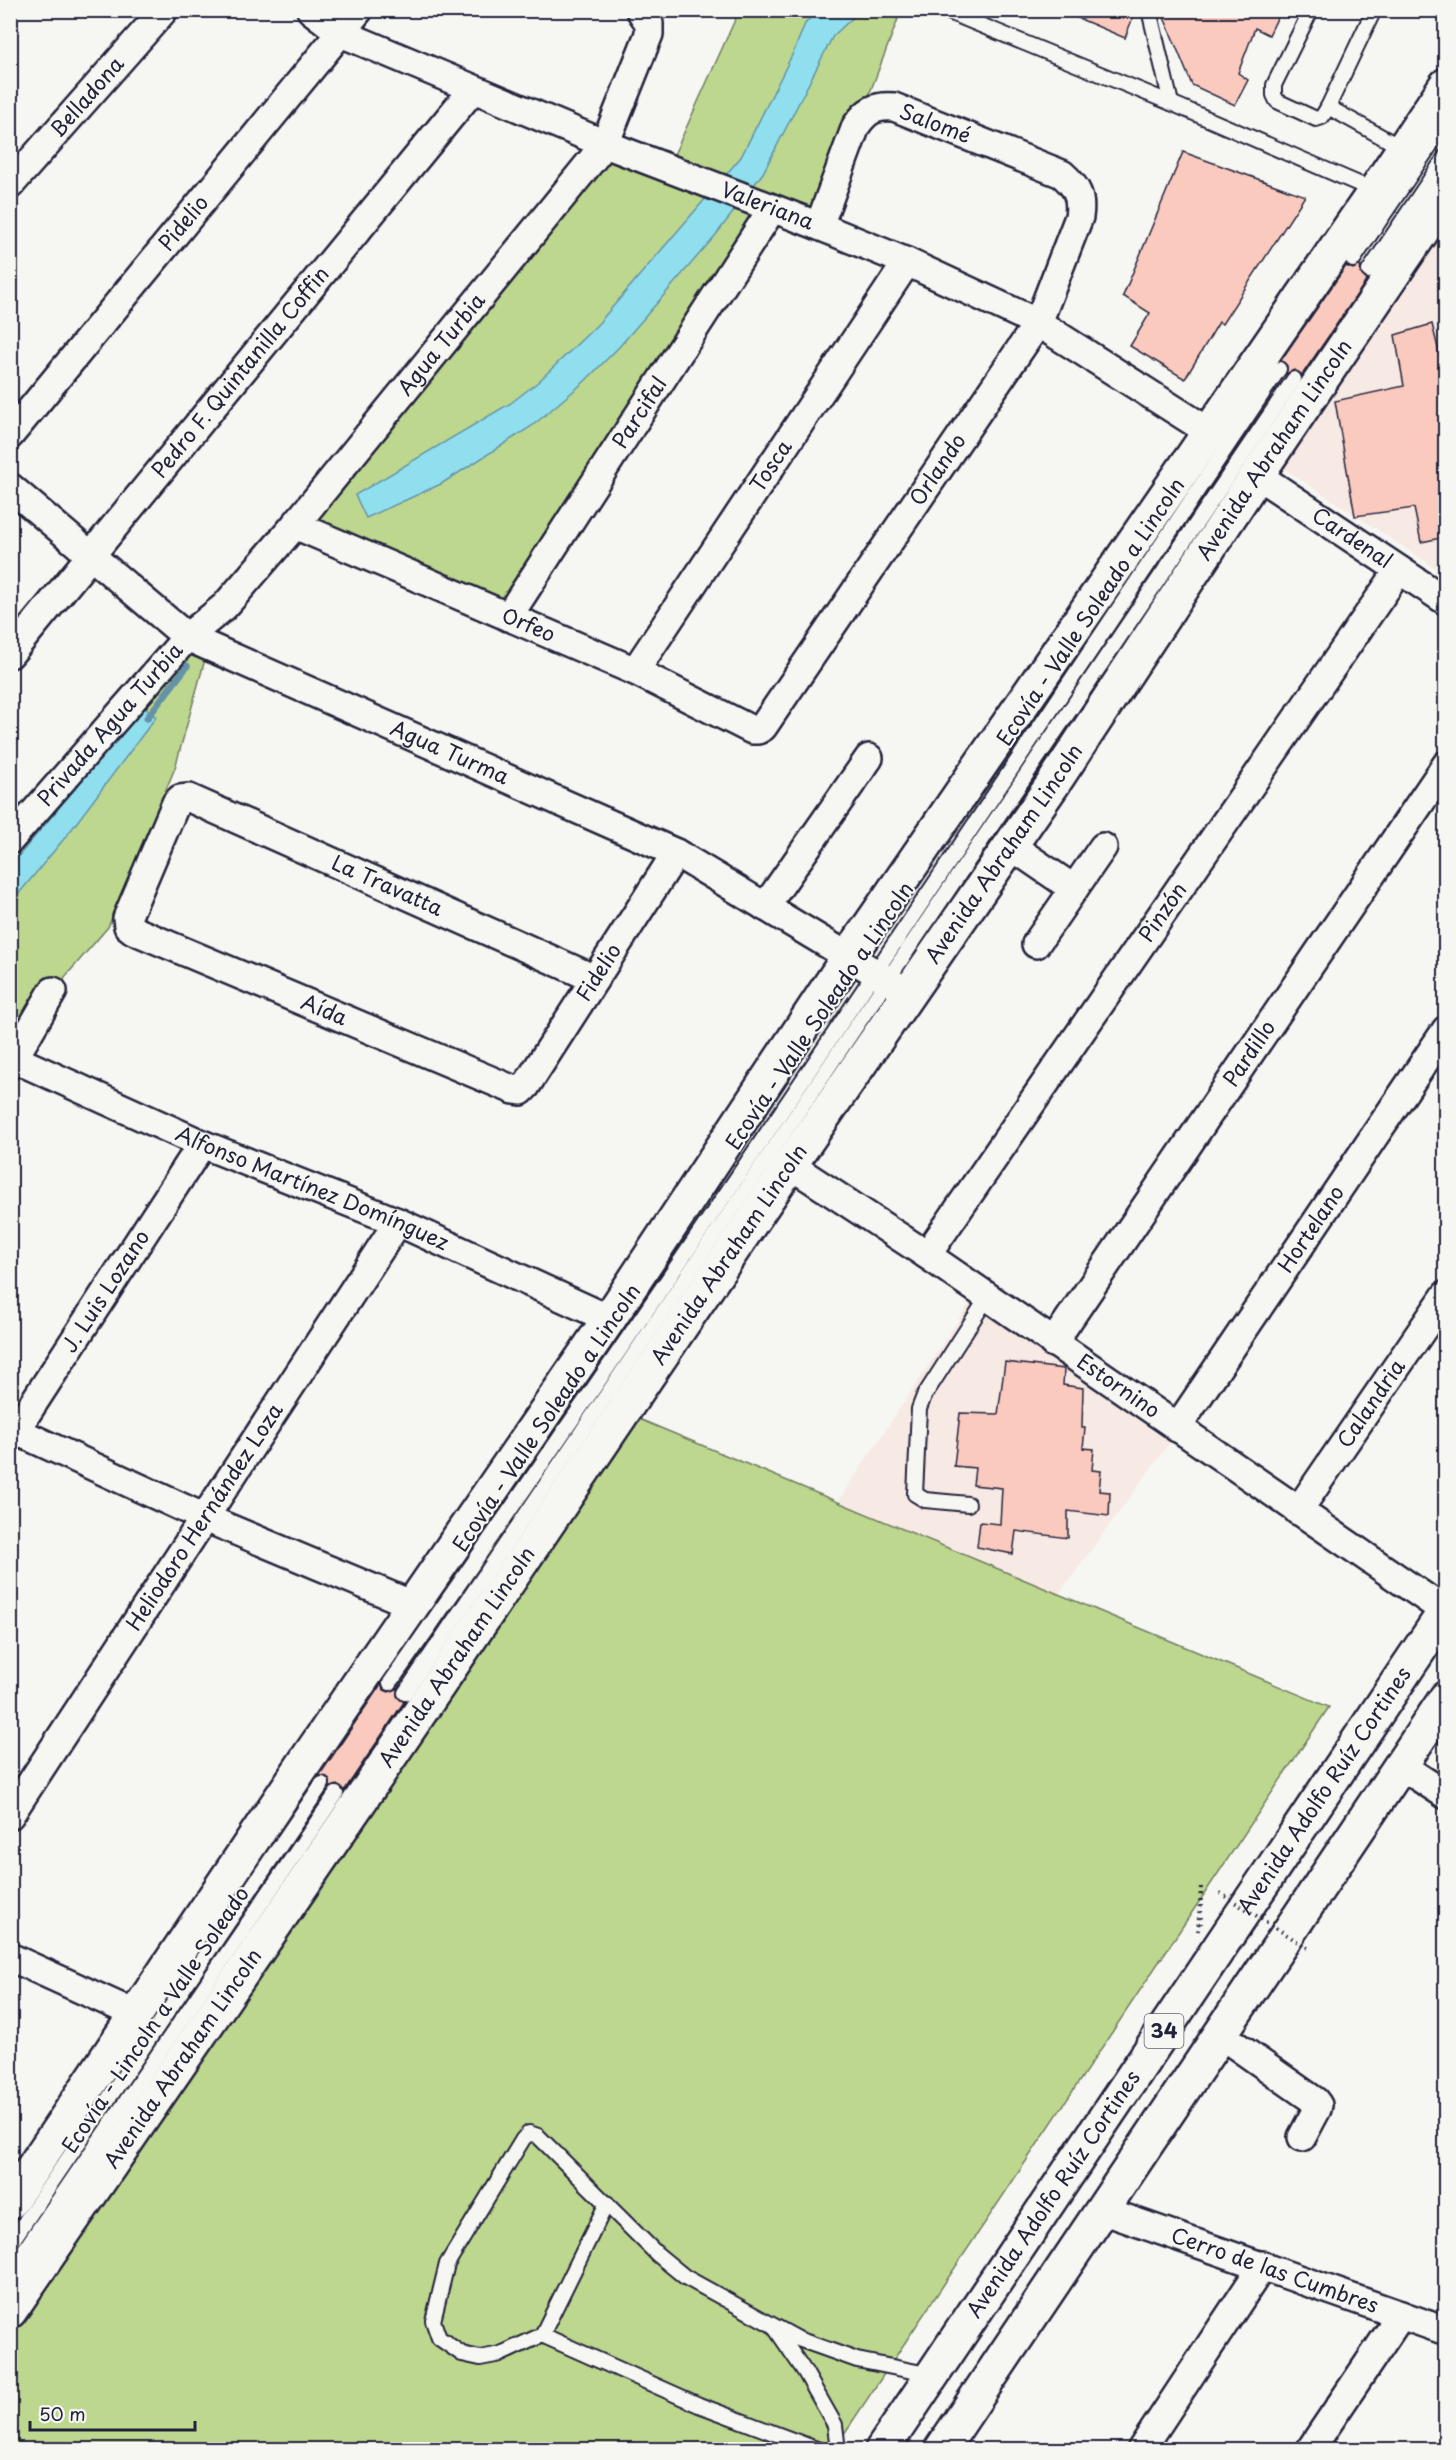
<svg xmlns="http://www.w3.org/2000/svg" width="1456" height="2460" viewBox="0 0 1456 2460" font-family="'Playpen Sans',sans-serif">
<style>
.built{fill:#f7e9e3}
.green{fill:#bdd78e;stroke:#707c64;stroke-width:1.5}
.water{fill:#90dfef;stroke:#6493a7;stroke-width:1.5}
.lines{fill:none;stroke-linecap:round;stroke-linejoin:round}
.stream{stroke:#6493a7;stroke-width:7}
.building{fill:#facabf;stroke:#22223b;stroke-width:1.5}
.lane-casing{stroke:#22223b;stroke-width:18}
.street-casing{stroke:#22223b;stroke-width:32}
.secondary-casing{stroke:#22223b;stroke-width:38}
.primary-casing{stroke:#22223b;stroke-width:38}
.path{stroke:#22223b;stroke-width:4;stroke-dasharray:1.5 4.5;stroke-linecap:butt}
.lane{stroke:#f6f6f2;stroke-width:14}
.street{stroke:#f6f6f2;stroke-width:27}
.secondary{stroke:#f6f6f2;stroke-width:33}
.primary{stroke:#f6f6f2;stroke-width:33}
.path-bridge{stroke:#22223b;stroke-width:4;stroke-dasharray:1.5 4.5;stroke-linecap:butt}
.labels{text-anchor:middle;stroke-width:4.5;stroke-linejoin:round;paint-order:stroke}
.shield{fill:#f6f6f2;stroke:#626272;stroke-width:1.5}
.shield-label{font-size:20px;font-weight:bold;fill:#22223b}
.street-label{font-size:21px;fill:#22223b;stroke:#f6f6f2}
</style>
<rect width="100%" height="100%" fill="#f6f6f2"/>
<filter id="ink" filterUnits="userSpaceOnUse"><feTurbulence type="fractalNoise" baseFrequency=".0167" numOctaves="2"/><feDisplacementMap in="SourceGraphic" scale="12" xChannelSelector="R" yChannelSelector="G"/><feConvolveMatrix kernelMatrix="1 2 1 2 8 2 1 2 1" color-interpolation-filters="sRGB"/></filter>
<g filter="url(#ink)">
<g class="built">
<polygon points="1445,224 1445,574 1276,463"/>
<polygon points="970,1303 1170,1442 1059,1594 838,1502"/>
</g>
<g class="green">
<polygon points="739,11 877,11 898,19 819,226 772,209 508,617 295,525 605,144 668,168"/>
<polygon points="187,637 207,652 175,768 108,927 53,991 11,1065 11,840"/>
<polygon points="639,1419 1329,1707 834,2449 11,2450 11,2338"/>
</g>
<g class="water">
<polygon points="816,11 860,11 833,36 763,173 715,236 619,347 584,382 532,426 441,484 366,518 355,495 511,403 538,382 598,324 741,157 794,51 805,24"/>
<polygon points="144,706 156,717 68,834 11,903 11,865"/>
</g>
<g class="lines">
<polyline class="stream" points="147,718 187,666"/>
</g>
<g class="building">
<polygon points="1059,10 1116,10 1133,17 1125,38"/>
<polygon points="1161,10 1281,10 1269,35 1255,28 1238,73 1248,80 1235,105 1192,85"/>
<polygon points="1183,152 1305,196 1222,324 1219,322 1185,379 1130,346 1150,313 1123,296"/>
<polygon points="1360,265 1361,274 1367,280 1302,375 1294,370 1286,374 1287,366 1281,360 1346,266 1353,269"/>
<polygon points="1432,324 1446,381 1446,537 1421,542 1414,508 1355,516 1335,401 1404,386 1395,335"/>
<polygon points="1005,1362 1064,1369 1063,1385 1083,1388 1082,1428 1085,1428 1083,1448 1094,1449 1092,1470 1101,1471 1099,1491 1110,1492 1109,1516 1068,1511 1068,1538 1016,1531 1013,1554 977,1547 980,1522 1000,1524 1002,1488 973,1485 975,1468 954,1466 960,1413 998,1414"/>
<polygon points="381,1684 384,1690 389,1692 398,1688 397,1696 404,1702 344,1791 337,1785 330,1788 330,1781 327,1777 319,1776"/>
</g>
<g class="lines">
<g class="lane-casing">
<g id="lane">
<polyline points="944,10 1171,103 1375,191"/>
<polyline points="1149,10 1171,103"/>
<polyline points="1311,10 1274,85 1274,95 1277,101 1316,119 1322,117 1328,107 1374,10"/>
<polyline points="1328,107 1402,148"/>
<polyline points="1353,260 1446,122"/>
<polyline points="1369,271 1446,156"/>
<polyline points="968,1504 925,1500 915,1494 919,1409 924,1396 987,1298"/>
<path d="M390,1683C693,1249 985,808 1279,369"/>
<polyline points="405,1693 1294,379"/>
<polyline points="10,2244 322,1784"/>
<polyline points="10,2271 336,1794"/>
<polyline points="775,2328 805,2372 835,2425 838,2450"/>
<polyline points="542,2335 607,2203"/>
<polyline points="819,2450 699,2405 542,2335 501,2354 480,2358 462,2354 439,2338 433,2321 447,2264 523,2139 529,2133 538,2136 657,2254 685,2277 798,2339 857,2360 932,2375"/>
</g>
</g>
<g class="street-casing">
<g id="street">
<path id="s1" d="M311,10L341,33L605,144L819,226L907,262L1038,323L1208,431"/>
<path id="s2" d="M10,185L164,10"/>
<path id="s3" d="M10,435L359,10"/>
<path id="s4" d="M1257,475L1446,601"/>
<path id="s5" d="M10,487L187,637L676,853L909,993"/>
<path id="s6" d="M295,525L635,671L752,730H758L763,727L1038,323L1079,217C1082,197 1077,187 1062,174L894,107C876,105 866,111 856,126L819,226"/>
<path id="s7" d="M508,617L772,209"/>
<path id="s8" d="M10,654L473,89"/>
<path id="s9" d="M635,671L907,262"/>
<path id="s10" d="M10,840L187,637L225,606L295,525L605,144L649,34V23L640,10"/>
<polyline points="1011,846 1074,889 1036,944"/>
<polyline points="1074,889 1103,847"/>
<polyline points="765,907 869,758"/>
<path id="s11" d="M595,979L189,798L180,799L176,803L127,918L128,926L133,930L514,1090L521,1091L526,1086L676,853"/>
<path id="s12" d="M15,1059L202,1144L398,1222L609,1319"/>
<polyline points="10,1065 53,991"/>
<path id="s13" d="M790,1165L927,1255L1445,1611"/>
<path id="s14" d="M927,1255L1399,570"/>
<path id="s15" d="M1053,1343L1446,765"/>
<polyline points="10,1428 205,1518 413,1605"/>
<path id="s16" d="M1177,1428L1446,1030"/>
<path id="s17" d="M10,1439L202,1144"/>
<path id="s18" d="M1298,1511L1446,1295"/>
<polyline points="1400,1765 1446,1795"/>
<path id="s19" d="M10,1815L398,1222"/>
<polyline points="10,1957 135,2014"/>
<polyline points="1221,2035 1315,2101 1318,2105 1317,2109 1302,2137"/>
<path id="s20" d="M1102,2210L1446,2331"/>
<polyline points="1141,2450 1263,2265"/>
<polyline points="1310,2450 1401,2315"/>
</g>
</g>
<g class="secondary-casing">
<g id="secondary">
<polyline points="10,2202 309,1756 609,1319 849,956 1375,191 1446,85"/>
<path id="s21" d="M10,2311L362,1798L790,1165L1053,784L1257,475L1446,196"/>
</g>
</g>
<g class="primary-casing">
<g id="primary">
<path id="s22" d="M882,2450L1446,1610"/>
<polyline points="941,2450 1446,1698"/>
</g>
</g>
<polyline class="path" points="1198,1931 1201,1885 1201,1924"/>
<use href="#lane" class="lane"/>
<use href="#street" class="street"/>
<use href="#secondary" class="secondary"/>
<use href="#primary" class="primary"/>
<polyline class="path-bridge" points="1220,1893 1311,1950"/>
</g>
</g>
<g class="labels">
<rect class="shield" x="1144.5" y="2014" width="39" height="34" rx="4.5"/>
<g class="shield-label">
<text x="1164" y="2038">34</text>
</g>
<g class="street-label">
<text dy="7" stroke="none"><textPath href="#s2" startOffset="117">Belladona</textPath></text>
<text transform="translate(935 124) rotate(21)" y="7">Salomé</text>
<text dy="7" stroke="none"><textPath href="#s1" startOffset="498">Valeriana</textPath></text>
<text dy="7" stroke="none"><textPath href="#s3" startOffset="274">Pidelio</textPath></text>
<text dy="7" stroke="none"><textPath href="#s10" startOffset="658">Agua Turbia</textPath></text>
<text dy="7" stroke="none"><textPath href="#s8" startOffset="364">Pedro F. Quintanilla Coffin</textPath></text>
<text dy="7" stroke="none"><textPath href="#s7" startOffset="243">Parcifal</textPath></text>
<text dy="7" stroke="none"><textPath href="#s21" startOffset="2250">Avenida Abraham Lincoln</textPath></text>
<text dy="7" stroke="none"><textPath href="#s9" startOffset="246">Tosca</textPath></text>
<text dy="7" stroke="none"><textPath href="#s6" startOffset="824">Orlando</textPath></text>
<text dy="7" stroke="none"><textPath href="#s4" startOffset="114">Cardenal</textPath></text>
<text transform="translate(1091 612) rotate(-56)" y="7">Ecovía - Valle Soleado a Lincoln</text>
<text dy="7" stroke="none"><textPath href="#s6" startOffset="254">Orfeo</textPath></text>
<text dy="7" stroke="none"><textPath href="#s10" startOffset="153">Privada Agua Turbia</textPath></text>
<text dy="7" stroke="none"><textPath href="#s5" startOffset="519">Agua Turma</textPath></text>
<text dy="7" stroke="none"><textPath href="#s21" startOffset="1764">Avenida Abraham Lincoln</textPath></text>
<text transform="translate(387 886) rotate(24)" y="7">La Travatta</text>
<text dy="7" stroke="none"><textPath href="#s14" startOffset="416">Pinzón</textPath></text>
<text dy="7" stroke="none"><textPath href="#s11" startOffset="1161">Fidelio</textPath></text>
<text dy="7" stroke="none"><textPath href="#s11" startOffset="806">Aída</textPath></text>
<text transform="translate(820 1016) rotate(-56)" y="7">Ecovía - Valle Soleado a Lincoln</text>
<text dy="7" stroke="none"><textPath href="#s15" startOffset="350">Pardillo</textPath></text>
<text dy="7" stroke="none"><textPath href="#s12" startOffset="324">Alfonso Martínez Domínguez</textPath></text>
<text dy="7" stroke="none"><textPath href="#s16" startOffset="240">Hortelano</textPath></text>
<text dy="7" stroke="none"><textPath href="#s21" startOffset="1278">Avenida Abraham Lincoln</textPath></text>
<text dy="7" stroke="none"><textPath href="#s17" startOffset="176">J. Luis Lozano</textPath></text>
<text dy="7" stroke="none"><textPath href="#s13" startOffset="396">Estornino</textPath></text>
<text dy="7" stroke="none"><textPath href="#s18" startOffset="130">Calandria</textPath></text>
<text transform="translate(547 1418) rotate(-56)" y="7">Ecovía - Valle Soleado a Lincoln</text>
<text dy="7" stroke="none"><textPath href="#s19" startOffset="356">Heliodoro Hernández Loza</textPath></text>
<text dy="7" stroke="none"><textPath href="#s21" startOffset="792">Avenida Abraham Lincoln</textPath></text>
<text dy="7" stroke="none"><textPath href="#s22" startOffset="794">Avenida Adolfo Ruíz Cortines</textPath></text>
<text transform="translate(156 2020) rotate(-56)" y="7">Ecovía - Lincoln a Valle Soleado</text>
<text dy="7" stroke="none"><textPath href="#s21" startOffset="306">Avenida Abraham Lincoln</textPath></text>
<text dy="7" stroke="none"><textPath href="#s22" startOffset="308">Avenida Adolfo Ruíz Cortines</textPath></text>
<text dy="7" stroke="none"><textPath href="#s20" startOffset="183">Cerro de las Cumbres</textPath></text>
</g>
</g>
<rect width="1456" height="2460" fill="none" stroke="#f6f6f2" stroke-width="36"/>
<rect x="18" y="18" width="1420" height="2424" fill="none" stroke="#22223b" stroke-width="2" filter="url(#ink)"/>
<path d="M30 2421v9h165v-9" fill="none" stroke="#22223b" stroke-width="3"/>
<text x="39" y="2421" font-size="18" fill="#22223b" stroke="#f6f6f2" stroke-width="4.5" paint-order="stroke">50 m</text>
</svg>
